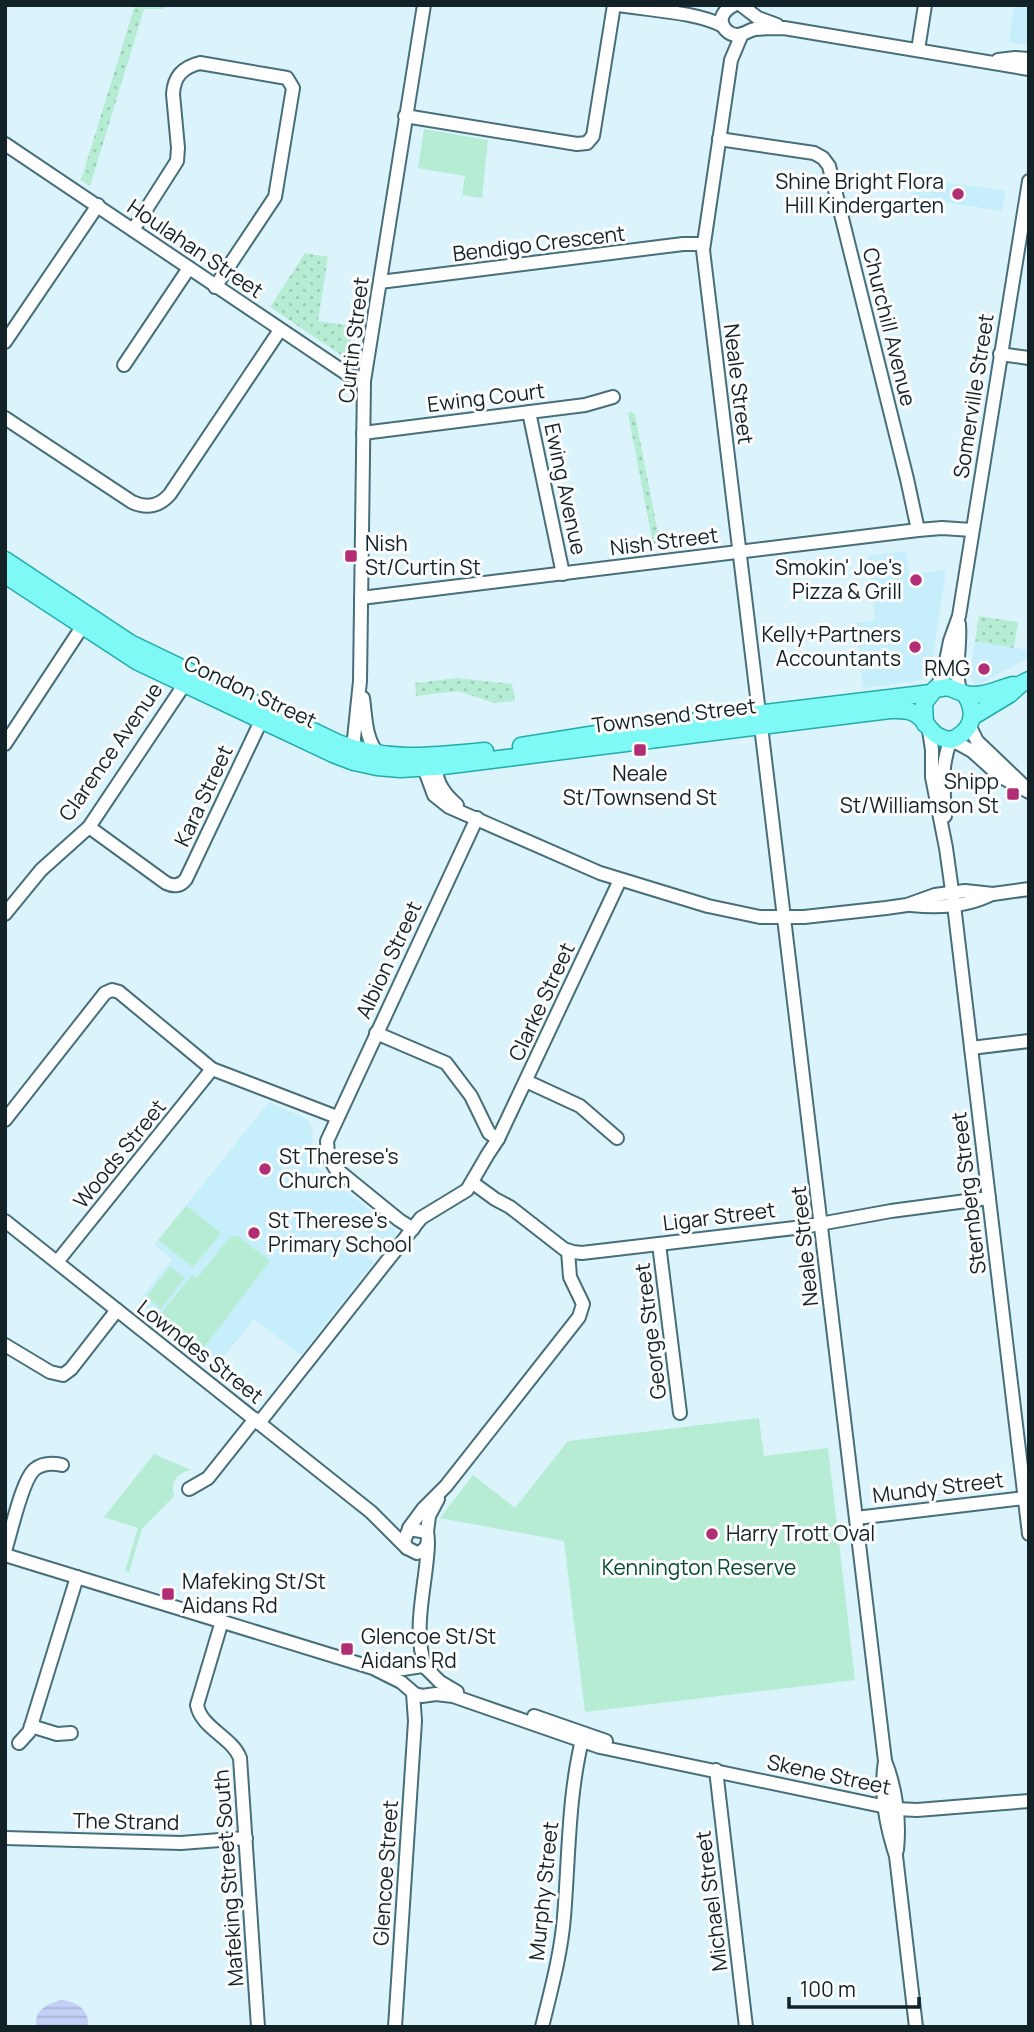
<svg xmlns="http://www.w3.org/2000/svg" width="1034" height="2032" viewBox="0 0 1034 2032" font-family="Manrope,sans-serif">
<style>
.built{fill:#c6eefb}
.grass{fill:url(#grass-dots)}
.park{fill:#b5ecd3}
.water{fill:url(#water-rules)}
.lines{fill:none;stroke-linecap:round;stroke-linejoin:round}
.minor-casing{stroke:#476e79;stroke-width:16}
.major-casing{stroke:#22aba9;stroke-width:19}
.minor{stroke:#fff;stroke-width:12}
.major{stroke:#7ff9f5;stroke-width:16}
.poi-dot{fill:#b22e74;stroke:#fcfcfc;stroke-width:2.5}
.labels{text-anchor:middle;stroke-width:6;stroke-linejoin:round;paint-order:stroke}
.poi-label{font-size:21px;fill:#122227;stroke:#fcfcfc;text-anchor:start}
.street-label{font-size:21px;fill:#122227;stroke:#fcfcfc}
.park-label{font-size:21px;fill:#064833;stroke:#fcfcfc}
</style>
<defs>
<pattern id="grass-dots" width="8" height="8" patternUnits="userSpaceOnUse" patternTransform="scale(1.75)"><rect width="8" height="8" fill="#b5ecd3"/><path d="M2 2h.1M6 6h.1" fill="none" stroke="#9bcab5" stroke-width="1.8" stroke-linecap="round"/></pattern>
<pattern id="water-rules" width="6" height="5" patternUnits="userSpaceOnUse" patternTransform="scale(1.75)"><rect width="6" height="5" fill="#c5d0f6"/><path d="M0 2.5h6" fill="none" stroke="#a8b2d3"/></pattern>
</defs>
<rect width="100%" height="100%" fill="#dbf4fc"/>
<g class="built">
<polygon points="1014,5 1029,5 1029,45 1009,42"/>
<polygon points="906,177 1006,191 1002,211 912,197"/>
<polygon points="906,551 909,574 946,570 930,679 863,688 856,623 875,620 868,556"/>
<polygon points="975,641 1029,650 1029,658 976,686 969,676"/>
<polygon points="269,1102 307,1119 313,1131 312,1156 316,1167 395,1230 396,1235 385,1247 353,1221 341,1236 374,1262 301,1355 254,1319 217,1365 138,1302 172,1259 154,1245"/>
</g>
<g class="grass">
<polygon points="135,5 170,5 163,9 144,9 90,186 81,180"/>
<polygon points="305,253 328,257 318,321 353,326 349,358 344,357 270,307"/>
<polygon points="632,412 635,415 660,543 653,544 628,413"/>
<polygon points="979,616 1018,622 1014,648 975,641"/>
<polygon points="457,678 512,684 515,701 494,703 458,691 416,696 415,683"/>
</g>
<g class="park">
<polygon points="424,129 488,140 482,198 462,195 465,176 418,168"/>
<polygon points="186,1206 221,1233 193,1267 158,1240"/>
<polygon points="238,1236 270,1261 201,1351 158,1317 192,1275 197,1278 230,1237"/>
<polygon points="170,1267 185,1278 161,1309 146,1297"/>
<polygon points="759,1418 764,1456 828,1448 855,1680 585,1712 564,1541 440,1518 473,1475 515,1508 568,1441"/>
<path d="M154,1454L191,1470C177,1473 170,1481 174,1496L142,1529L129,1572L125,1571L138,1528L104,1517Z"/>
</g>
<path class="water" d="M61,2000C76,2001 90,2010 88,2027H37C32,2010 48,2004 61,2000Z"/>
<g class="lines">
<g class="minor-casing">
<g id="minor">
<path d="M619,5C648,10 697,12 723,26"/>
<path d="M734,5C728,8 724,11 722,17C720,27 729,36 739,35C745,34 749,30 755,29C765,28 775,28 784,28L1029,69"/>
<polyline points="741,5 758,18 777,25"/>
<polyline points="742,34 731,60 703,250 759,713"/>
<polyline points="918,50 925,5"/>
<polyline points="998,60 1015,58 1029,59"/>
<polyline points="405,116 577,144 587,143 593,136 614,5"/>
<polyline points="719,139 814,153 823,158 829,166 907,479 918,530"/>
<polyline points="5,144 347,374 364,381"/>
<path d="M133,230L177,161L178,148L173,94C174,76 183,67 200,63L287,78L293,88L275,197L215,287"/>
<polyline points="380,282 683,244 703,244"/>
<polyline points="5,342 98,205"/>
<polyline points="1000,354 1029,358"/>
<polyline points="124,365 189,268"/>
<polyline points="529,412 563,574"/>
<path d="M5,418L132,502C147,509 160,506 170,494L280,330"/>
<polyline points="363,433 585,405 613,397"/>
<polyline points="361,598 918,530 942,528 972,530"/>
<path d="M959,624C961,647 954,668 960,691"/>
<polyline points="935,689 943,676 950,641 959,616 1029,181"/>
<path d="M363,698C366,719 365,739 379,755"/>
<polyline points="969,725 977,741 1023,785"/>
<path d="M761,726L885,1761C880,1792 886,1826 896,1856L916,2027"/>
<polyline points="929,730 932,750 932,777 946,848 954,905 1029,1534"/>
<polyline points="952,740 972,751 1001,777 1029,792"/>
<polyline points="5,744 82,627"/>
<polyline points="353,748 360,681 364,381 424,5"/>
<path d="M435,767C437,783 444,794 457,805"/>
<polyline points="424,768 434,795 449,807 600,873 708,906 760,917 804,917 886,908 907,905 935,895 965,891 993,894 1029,889"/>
<path d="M945,816C944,789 940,765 951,740"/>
<path d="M89,827L166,883C174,887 181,886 186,879L261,721"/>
<path d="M911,905C939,908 967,907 992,894"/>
<polyline points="5,914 41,870 89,827 184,685"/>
<polyline points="376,1033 446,1063 471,1096 489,1133 498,1139"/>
<polyline points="971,1048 1029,1041"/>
<polyline points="526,1081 580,1106 617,1138"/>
<polyline points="5,1120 105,993 112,990 119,992 212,1069 337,1117"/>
<polyline points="473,1183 495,1199 510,1207 564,1249 573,1252 582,1253 803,1227 891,1211 989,1198"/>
<polyline points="5,1221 371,1512 407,1548"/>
<polyline points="413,1229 399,1220 335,1168 328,1156 327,1141 477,818"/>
<polyline points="659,1244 680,1413"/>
<polyline points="57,1262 212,1069"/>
<polyline points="5,1345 50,1372 63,1375 71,1369 117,1310"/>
<polyline points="259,1423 421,1218 467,1190 488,1154 498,1139 620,880"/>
<polyline points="189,1489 208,1478 255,1419"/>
<polyline points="856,1518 1024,1498 1029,1499"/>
<polyline points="409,1528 423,1509 446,1486 579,1317 583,1304 570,1277 568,1251"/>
<path d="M409,1529L427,1532C429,1542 428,1550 417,1553L407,1548L404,1541Z"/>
<polyline points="427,1532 429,1516 438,1499"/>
<path d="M5,1551C11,1533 22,1479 35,1469C43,1463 53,1463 62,1465"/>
<polyline points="5,1555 373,1668 401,1682 415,1694 422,1696 436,1694 453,1696 600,1747 896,1809 917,1810 1029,1801"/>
<path d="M222,1621L197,1705C201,1728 232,1737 240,1758L258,2027"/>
<polyline points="380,1668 403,1669 422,1666 426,1668 440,1682 457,1692"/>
<path d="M426,1668C411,1630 427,1583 428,1543"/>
<polyline points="534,1716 606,1741"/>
<polyline points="31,1726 57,1734 71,1733"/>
<polyline points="19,1743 29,1732 31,1726 77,1577"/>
<path d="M885,1761C896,1788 900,1821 897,1850"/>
<polyline points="716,1770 746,2027"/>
<polyline points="5,1838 181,1843 246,1838"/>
<polyline points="395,2027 415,1721 413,1693"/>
<path d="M542,2027C551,1990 561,1954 564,1917C569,1857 568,1795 583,1736"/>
</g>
</g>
<g class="major-casing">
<g id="major">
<path d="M5,560L130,643L338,743C386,762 434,756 485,751"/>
<path d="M5,575L138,662L333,754L354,762L377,767L400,769L435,767L890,710C898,710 907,709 914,713C930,721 927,737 951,740C973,731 977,713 965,694L948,687L935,689L924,703L925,724"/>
<path d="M965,694C982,698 997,689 1013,685"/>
<polyline points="972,717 1010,694 1021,684 1029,680"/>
<polyline points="521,746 615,731 931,693"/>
</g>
</g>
<use href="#minor" class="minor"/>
<use href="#major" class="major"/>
</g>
<g class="poi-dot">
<circle cx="958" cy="194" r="7"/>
<rect x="344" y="549" width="14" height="14" rx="3.5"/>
<circle cx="916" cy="580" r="7"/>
<circle cx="915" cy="647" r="7"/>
<circle cx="984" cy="669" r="7"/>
<rect x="633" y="743" width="14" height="14" rx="3.5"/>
<rect x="1006" y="787" width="14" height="14" rx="3.5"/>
<circle cx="265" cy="1169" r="7"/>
<circle cx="254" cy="1233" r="7"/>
<circle cx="712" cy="1534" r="7"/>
<rect x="161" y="1587" width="14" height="14" rx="3.5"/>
<rect x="340" y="1642" width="14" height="14" rx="3.5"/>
</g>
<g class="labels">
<g class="poi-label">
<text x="944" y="189" text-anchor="end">Shine Bright Flora<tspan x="944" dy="24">Hill Kindergarten</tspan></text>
<text x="365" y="551">Nish<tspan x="365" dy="24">St/Curtin St</tspan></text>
<text x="902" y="575" text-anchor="end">Smokin' Joe's<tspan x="902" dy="24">Pizza &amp; Grill</tspan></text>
<text x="901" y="642" text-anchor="end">Kelly+Partners<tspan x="901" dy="24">Accountants</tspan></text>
<text x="970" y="676" text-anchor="end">RMG</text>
<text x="640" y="781" text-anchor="middle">Neale<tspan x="640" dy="24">St/Townsend St</tspan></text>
<text x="999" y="789" text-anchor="end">Shipp<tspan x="999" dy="24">St/Williamson St</tspan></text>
<text x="279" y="1164">St Therese's<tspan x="279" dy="24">Church</tspan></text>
<text x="268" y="1228">St Therese's<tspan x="268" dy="24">Primary School</tspan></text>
<text x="726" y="1541">Harry Trott Oval</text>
<text x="182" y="1589">Mafeking St/St<tspan x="182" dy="24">Aidans Rd</tspan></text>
<text x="361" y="1644">Glencoe St/St<tspan x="361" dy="24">Aidans Rd</tspan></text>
</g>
<g class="street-label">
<text transform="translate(539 244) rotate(-7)" y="7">Bendigo Crescent</text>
<text transform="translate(195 249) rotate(34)" y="7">Houlahan Street</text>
<text transform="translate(889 327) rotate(76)" y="7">Churchill Avenue</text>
<text transform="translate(354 340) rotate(-83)" y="7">Curtin Street</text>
<text transform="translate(738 384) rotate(83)" y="7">Neale Street</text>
<text transform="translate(974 396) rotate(-81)" y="7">Somerville Street</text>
<text transform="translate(486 398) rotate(-7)" y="7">Ewing Court</text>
<text transform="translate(565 489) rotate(78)" y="7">Ewing Avenue</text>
<text transform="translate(664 542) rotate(-7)" y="7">Nish Street</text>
<text transform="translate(250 692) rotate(25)" y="7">Condon Street</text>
<text transform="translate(674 716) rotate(-7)" y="7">Townsend Street</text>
<text transform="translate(111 752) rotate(-55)" y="7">Clarence Avenue</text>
<text transform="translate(204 796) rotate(-65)" y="7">Kara Street</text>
<text transform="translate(389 960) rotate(-65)" y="7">Albion Street</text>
<text transform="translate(542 1002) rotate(-65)" y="7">Clarke Street</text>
<text transform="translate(120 1154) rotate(-51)" y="7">Woods Street</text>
<text transform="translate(969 1193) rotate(-97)" y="7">Sternberg Street</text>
<text transform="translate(719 1217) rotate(-7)" y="7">Ligar Street</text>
<text transform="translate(805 1246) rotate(-96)" y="7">Neale Street</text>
<text transform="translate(651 1331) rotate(-97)" y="7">George Street</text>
<text transform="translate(200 1352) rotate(38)" y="7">Lowndes Street</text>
<text transform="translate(938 1488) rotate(-7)" y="7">Mundy Street</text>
<text transform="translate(829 1775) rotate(12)" y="7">Skene Street</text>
<text transform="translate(126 1822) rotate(1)" y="7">The Strand</text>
<text transform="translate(386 1873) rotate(-86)" y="7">Glencoe Street</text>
<text transform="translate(229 1878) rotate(-94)" y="7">Mafeking Street South</text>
<text transform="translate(544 1891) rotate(-84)" y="7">Murphy Street</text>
<text transform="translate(712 1901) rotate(-97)" y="7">Michael Street</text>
</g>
<g class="park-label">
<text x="699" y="1575">Kennington Reserve</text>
</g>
</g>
<rect width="1034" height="2032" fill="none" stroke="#122227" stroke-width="14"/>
<path d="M789 1997v10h130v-10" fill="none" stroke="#122227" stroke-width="3.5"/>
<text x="800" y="1997" font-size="21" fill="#122227" stroke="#fcfcfc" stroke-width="5" paint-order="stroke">100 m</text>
</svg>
